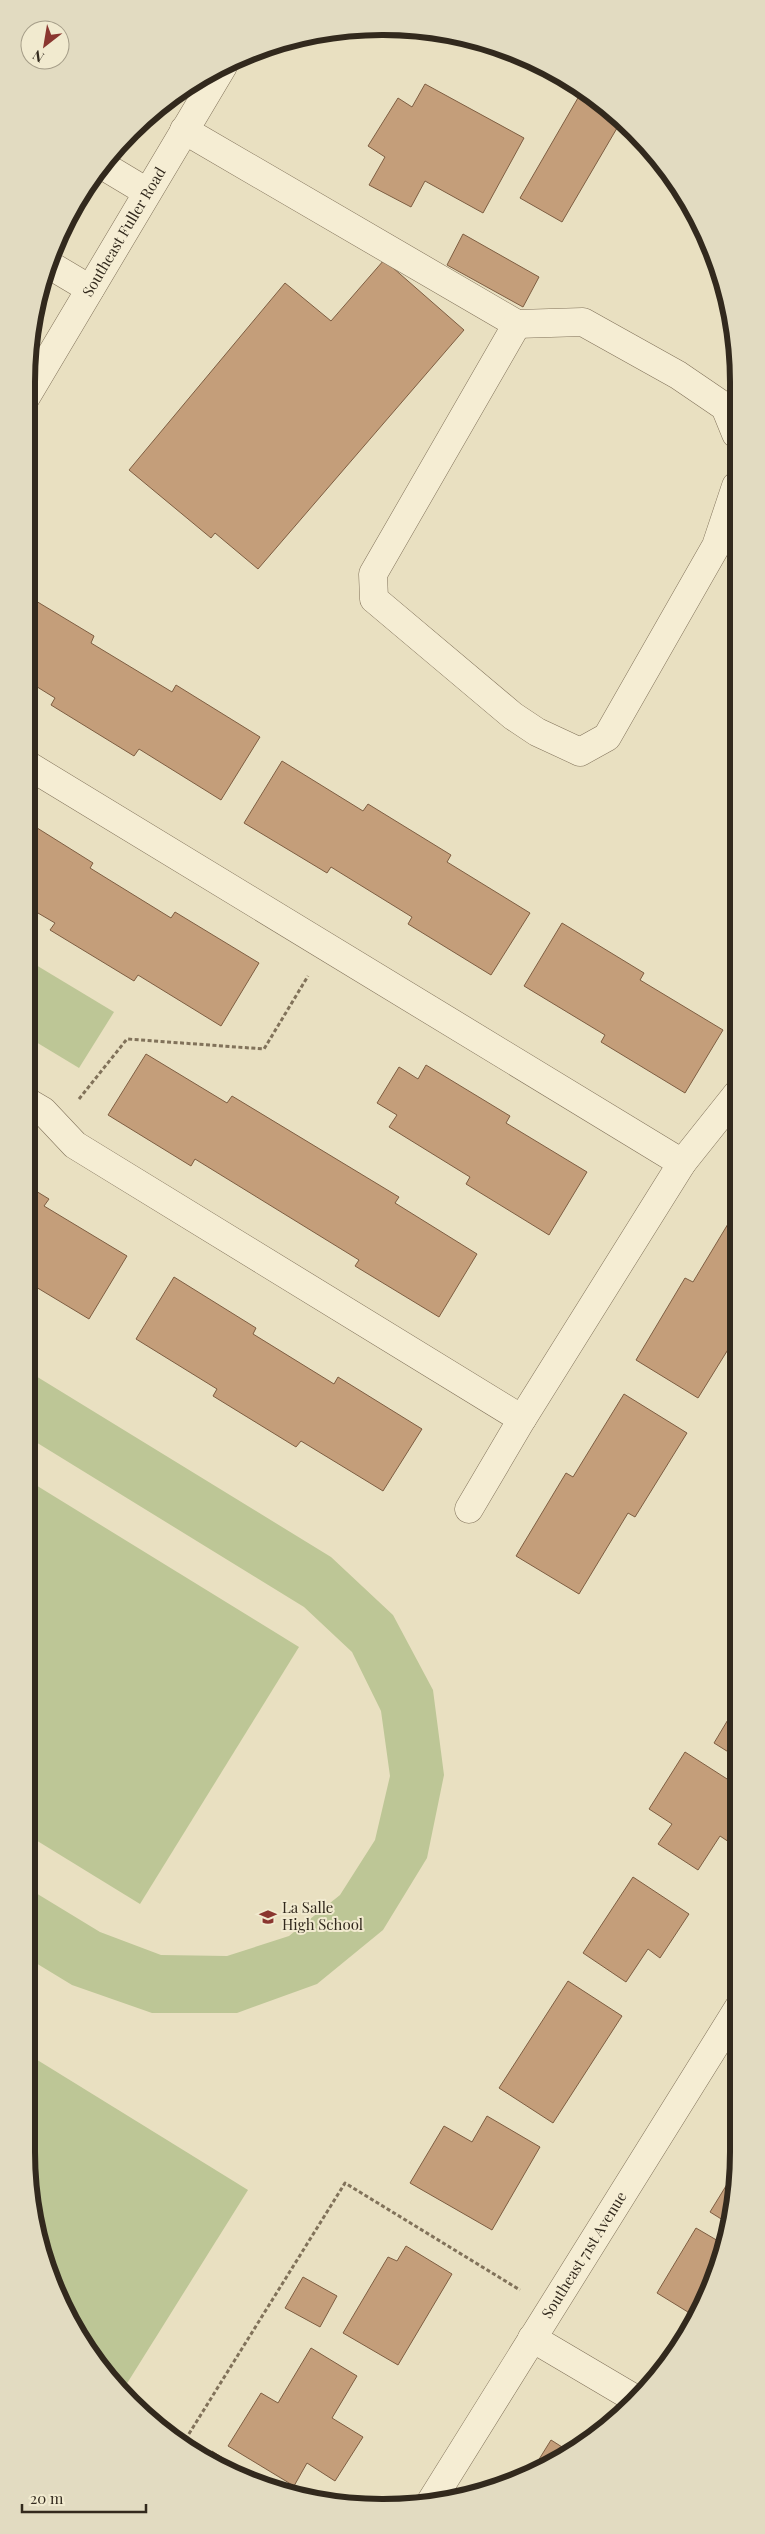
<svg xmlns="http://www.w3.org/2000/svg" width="765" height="2534" viewBox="0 0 765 2534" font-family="'Playfair Display',serif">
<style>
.green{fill:#bdc696}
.building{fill:#c49e7a;stroke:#7e5e42}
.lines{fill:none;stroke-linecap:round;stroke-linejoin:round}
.minor-casing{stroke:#81725a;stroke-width:29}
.path{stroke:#81725a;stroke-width:3;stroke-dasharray:4 2.5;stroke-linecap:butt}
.minor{stroke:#f5edd3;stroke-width:28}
.labels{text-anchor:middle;stroke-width:4;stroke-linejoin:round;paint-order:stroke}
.street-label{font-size:15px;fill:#32291d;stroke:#f1eacf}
.poi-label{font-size:15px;fill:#32291d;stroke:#f1eacf;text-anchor:start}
.rim{fill:none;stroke:#32291d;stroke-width:6}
</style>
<rect width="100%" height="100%" fill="#e9e0c1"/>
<g class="green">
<polygon points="26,959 114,1012 79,1068 26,1036"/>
<polygon points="26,1370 331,1557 393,1615 433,1690 444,1775 427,1858 383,1930 317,1984 237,2013 152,2013 72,1985 26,1957 26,1887 100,1932 161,1955 227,1956 289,1936 340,1895 375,1840 390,1776 381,1711 352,1652 304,1607 26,1436"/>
<polygon points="26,1479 299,1647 140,1904 26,1834"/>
<polygon points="26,2053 248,2190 121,2393 115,2387 53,2288 33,2221 26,2151"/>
</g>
<g class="building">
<polygon points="425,84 524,138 483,213 425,181 411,207 369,185 385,157 368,146 398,98 412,107"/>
<polygon points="582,91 620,123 562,222 520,198"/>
<polygon points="463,234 539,277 523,307 447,265"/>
<polygon points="384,260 464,330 258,569 215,533 211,538 129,470 285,283 331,321"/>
<polygon points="26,595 94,636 91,643 172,692 176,685 260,737 221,800 139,749 134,756 51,705 55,698 26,680"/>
<polygon points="282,761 363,811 368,804 451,855 447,862 530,913 491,975 408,924 412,917 331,867 327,873 244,823"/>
<polygon points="26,821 93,863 90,868 171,918 175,912 259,963 221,1026 138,975 134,981 50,930 55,923 26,906"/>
<polygon points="562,923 644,973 640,980 723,1030 685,1093 601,1042 605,1035 524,986"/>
<polygon points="146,1054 227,1103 232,1096 399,1197 395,1203 477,1254 439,1317 355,1266 359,1260 195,1159 191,1166 108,1115"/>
<polygon points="426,1065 510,1116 506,1123 587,1172 549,1235 466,1184 470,1177 389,1127 397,1115 377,1103 399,1067 418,1079"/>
<polygon points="26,1185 49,1199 44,1206 127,1256 89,1319 26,1281"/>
<polygon points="737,1209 737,1335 698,1398 636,1360 685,1278 693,1282"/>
<polygon points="174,1277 256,1328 253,1334 334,1384 338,1377 422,1429 383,1491 301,1441 296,1447 213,1396 217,1389 136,1339"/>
<polygon points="624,1394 687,1433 635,1517 628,1513 579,1594 516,1556 566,1473 573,1477"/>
<polygon points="738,1703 738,1758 714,1743"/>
<polygon points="685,1752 738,1786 738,1828 729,1842 720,1836 698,1870 658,1844 672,1824 649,1809"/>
<polygon points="633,1877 689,1914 660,1958 648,1949 626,1982 583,1953"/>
<polygon points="568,1981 622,2016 553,2123 499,2088"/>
<polygon points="487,2116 540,2147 492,2230 410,2183 444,2126 472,2142"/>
<polygon points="737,2168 732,2221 731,2225 710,2212"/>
<polygon points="696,2228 725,2245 712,2288 696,2317 657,2293"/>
<polygon points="406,2246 452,2274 398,2365 343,2333 388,2257 397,2261"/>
<polygon points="303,2277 337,2296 320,2327 285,2308"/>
<polygon points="311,2348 357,2376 332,2418 363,2437 335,2481 307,2463 294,2486 228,2446 261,2393 278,2403"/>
<polygon points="551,2440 570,2452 533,2469"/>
<polygon points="212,2451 260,2482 225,2471 207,2460"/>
</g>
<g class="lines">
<g class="minor-casing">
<g id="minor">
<polyline points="184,130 517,324 583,322 678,375 725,407 736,434"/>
<polyline points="102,165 147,192"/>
<polyline points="48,264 90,289"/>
<polyline points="517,324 373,574 374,599 513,716 537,732 580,752 607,737 716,546 736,486"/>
<path id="s1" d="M26,397L223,66"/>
<polyline points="26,764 682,1163"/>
<polyline points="26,1101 43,1111 75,1145 522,1419"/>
<polyline points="469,1509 522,1419 682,1163 737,1094"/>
<polyline points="532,2338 637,2400"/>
<path id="s2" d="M430,2503L739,2007"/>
</g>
</g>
<g class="path">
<polyline points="79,1099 127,1039 264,1049 308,976"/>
<polyline points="182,2445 345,2183 520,2290"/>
</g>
<use href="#minor" class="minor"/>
</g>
<defs>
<g id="school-bare" transform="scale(1.35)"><path d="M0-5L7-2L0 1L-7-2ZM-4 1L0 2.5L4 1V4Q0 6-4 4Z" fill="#8a362f" stroke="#f1eacf" stroke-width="2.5" paint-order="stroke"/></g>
</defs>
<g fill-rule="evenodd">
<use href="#school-bare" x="268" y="1917"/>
</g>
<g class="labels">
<g class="street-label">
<text dy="5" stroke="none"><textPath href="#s1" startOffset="192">Southeast Fuller Road</textPath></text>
<text dy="5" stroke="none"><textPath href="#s2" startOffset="292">Southeast 71st Avenue</textPath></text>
</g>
<g class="poi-label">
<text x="282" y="1913">La Salle<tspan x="282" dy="17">High School</tspan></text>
</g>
</g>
<path d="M0 0H765V2534H0ZM382 35H383A347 347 0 0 1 730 382V2152A347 347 0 0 1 383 2499H382A347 347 0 0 1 35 2152V382A347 347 0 0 1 382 35Z" fill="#e2dbc1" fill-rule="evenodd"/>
<path class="rim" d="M382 35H383A347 347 0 0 1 730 382V2152A347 347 0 0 1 383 2499H382A347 347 0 0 1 35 2152V382A347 347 0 0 1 382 35Z"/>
<g transform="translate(45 45) rotate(211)"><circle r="24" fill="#f1eacf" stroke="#a59d88"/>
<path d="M0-4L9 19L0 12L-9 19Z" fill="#8a362f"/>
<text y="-8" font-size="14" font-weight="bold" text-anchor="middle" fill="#32291d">N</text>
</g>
<path d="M22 2504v8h124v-8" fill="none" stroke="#32291d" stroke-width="2.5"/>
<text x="30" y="2504" font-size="15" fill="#32291d" stroke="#f1eacf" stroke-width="4" paint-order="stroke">20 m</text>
</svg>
